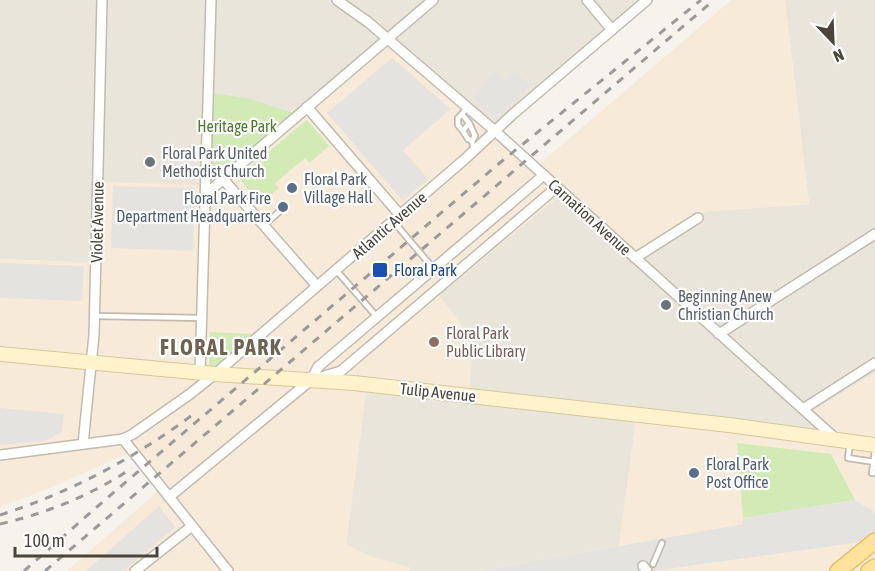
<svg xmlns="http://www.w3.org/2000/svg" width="875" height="571" viewBox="0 0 875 571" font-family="'Asap Condensed',sans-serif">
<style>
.residential{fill:#eae5da}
.commercial{fill:#f7ead8}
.green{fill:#d2eab5}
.parking{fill:#e5e3e0}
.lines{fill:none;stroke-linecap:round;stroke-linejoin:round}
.service-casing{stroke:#c2bbae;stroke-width:8}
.minor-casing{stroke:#c2bbae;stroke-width:12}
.secondary-casing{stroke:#d6c79b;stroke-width:16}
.primary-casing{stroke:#e6c16a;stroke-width:18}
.service{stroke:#fff;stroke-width:4.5}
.minor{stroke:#fff;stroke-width:9}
.secondary{stroke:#fff3cd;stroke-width:14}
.primary{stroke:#ffe39c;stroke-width:15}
.rail{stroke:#9a9a9a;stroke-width:3;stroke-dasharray:8 8;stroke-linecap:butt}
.worship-dot{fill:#6b7280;stroke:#fff;stroke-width:2}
.service-dot{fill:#5c6f8a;stroke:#fff;stroke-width:2}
.transit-dot{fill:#1a4fb4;stroke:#fff;stroke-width:2}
.education-dot{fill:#8d6e63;stroke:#fff;stroke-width:2}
.labels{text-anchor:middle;stroke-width:4.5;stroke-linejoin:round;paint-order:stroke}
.park-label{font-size:16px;fill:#4a7f2a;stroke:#fff}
.worship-label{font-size:16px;fill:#5b616d;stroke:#fff;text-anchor:start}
.service-label{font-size:16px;fill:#4e5e75;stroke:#fff;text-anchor:start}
.street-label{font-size:16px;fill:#4b4439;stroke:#fff}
.transit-label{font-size:16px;fill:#164399;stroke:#fff;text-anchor:start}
.education-label{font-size:16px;fill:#785e54;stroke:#fff;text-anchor:start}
.district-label{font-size:22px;font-weight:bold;letter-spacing:1.5px;fill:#6e6250;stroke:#fff}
</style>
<rect width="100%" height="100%" fill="#f6f3ec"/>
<g class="residential">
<polygon points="0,0 654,0 500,133 296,114 103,263 0,259"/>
<polygon points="785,0 875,0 875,373 813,411 825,435 637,413 619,546 479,571 410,571 409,567 371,557 346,544 367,384 473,341 439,295 565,191 633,253 698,212 809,204"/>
</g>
<g class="commercial">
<polygon points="731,0 785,0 809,204 698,212 633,254 565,191 439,295 473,341 469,394 367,384 346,544 371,557 409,567 410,571 67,571 159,490 129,453 50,488 0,507 0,259 103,263 100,182 207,185 386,39 537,166"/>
<polygon points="875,373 875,571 653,571 855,543 854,500 737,443 744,524 619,546 637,413 825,435 813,411"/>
</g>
<g class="green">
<polygon points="209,93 247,98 296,114 207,190"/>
<polygon points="307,120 329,146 309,163 305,158 275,183 279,188 260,204 238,177"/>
<polygon points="210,332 254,334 220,367 209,367"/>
<polygon points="737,443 831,454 855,500 743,518"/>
</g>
<g class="parking">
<polygon points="392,58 451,109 403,150 428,179 403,201 327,113"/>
<polygon points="494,71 505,80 515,71 530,86 495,118 473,97"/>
<polygon points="113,186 195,188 193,251 111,248"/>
<polygon points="0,263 84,266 82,301 0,298"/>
<polygon points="0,408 64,414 62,432 45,441 0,445"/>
<polygon points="854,500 872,510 875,515 875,531 868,540 855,543 653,571 479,571 743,524 743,518"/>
<polygon points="159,506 175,527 124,571 86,571"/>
</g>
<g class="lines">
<g class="service-casing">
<g id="service">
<polyline points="467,107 462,114 469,123 463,131 468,139 472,141 474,151"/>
<polyline points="462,114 458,118 458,125 463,131"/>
<polyline points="469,123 475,136 472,141"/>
<polyline points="393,221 433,268"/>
<polyline points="264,225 280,211"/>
<polyline points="336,270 377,317"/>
<polyline points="95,316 202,318"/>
<polyline points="850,443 848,458 875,462"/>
<polyline points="875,451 872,473 875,473"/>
<polyline points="653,564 662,543"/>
</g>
</g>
<g class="minor-casing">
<g id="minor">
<polyline points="337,0 368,22 495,131 836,439"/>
<polyline points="587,0 612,30"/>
<polyline points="307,107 400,215"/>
<polyline points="223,179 317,286"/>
<polyline points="206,194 433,0"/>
<polyline points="635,258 698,218"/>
<polyline points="719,334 875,234"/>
<polyline points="200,373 211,0"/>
<polyline points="311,380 318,367 544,175"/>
<polyline points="803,409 875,363"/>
<polyline points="123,439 228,571"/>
<polyline points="83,444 94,335 102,0"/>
<polyline points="0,455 123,439 133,434 190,394 215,374 465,159 513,114 647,0"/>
<polyline points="169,497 311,380 341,371 557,187"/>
<polyline points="643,566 647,571"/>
<polyline points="135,571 192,526"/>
</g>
</g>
<g class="secondary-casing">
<polyline id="secondary" points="0,354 215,374 354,383 729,425 875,445"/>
</g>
<g class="primary-casing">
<g id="primary">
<polyline points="838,571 875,541"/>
<polyline points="869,571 875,567"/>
</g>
</g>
<use href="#service" class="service"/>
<use href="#minor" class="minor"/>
<use href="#secondary" class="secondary"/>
<use href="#primary" class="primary"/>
<g class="rail">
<path d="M0,515C69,493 133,459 191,416"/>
<path d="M0,524C47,513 92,495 132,468"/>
<polyline points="24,571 106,499 502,161 701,0"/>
<polyline points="45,571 714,0"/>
</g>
</g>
<g class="worship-dot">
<circle cx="150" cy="162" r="6"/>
<circle cx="666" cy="305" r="6"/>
</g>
<g class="service-dot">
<circle cx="292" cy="188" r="6"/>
<circle cx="283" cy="207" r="6"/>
<circle cx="694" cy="473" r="6"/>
</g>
<rect class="transit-dot" x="372" y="262" width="16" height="16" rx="3"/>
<circle class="education-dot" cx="434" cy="342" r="6"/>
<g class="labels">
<g class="park-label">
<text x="237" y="132">Heritage Park</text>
</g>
<g class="worship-label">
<text x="162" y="159">Floral Park United<tspan x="162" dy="18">Methodist Church</tspan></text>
<text x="678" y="302">Beginning Anew<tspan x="678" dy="18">Christian Church</tspan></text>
</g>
<g class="service-label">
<text x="304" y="185">Floral Park<tspan x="304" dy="18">Village Hall</tspan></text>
<text x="271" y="204" text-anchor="end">Floral Park Fire<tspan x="271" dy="18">Department Headquarters</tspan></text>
<text x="706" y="470">Floral Park<tspan x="706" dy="18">Post Office</tspan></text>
</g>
<g class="street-label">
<text transform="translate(590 217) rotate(42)" y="6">Carnation Avenue</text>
<text transform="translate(97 222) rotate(-89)" y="6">Violet Avenue</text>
<text transform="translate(389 225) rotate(-41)" y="6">Atlantic Avenue</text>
<text transform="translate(438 392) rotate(6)" y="6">Tulip Avenue</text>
</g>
<g class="transit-label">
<text x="394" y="276">Floral Park</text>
</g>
<g class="education-label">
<text x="446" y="339">Floral Park<tspan x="446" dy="18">Public Library</tspan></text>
</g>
<g class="district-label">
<text x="221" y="355">FLORAL PARK</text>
</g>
</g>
<g transform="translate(833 42) rotate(157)" stroke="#ffffff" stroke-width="4.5" paint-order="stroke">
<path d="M0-4.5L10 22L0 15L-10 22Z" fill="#4b4439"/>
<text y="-9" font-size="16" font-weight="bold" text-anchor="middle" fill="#4b4439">N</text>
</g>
<path d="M15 547v9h142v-9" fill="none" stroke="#4b4439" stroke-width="3"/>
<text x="24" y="547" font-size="18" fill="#4b4439" stroke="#ffffff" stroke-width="4.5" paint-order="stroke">100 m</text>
</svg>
